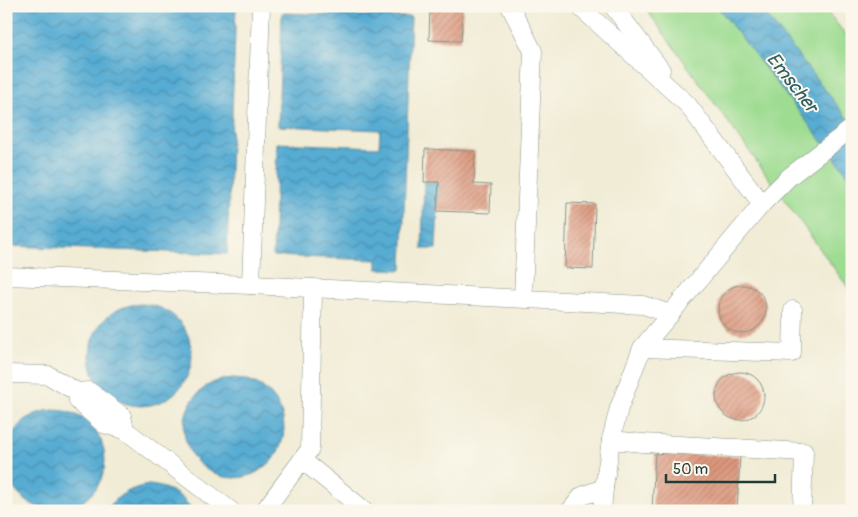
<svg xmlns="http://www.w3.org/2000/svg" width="858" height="517" viewBox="0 0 858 517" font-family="Pangolin,sans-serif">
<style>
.grass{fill:#9ddc91;stroke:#5e8c62}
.water{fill:url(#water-waves);stroke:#3b7484}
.building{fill:url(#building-hatch)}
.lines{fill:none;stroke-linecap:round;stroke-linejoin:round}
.minor-casing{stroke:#889485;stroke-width:19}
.minor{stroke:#fff;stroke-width:18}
.labels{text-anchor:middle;stroke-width:4;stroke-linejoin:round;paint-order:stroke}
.water-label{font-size:19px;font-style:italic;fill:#305e64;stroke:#fbf7ec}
</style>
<defs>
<pattern id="water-waves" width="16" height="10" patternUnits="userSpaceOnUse" patternTransform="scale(1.25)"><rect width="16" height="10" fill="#57acd3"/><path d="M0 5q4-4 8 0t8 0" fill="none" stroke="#478dac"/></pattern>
<pattern id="building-hatch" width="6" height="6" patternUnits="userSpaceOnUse" patternTransform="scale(1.25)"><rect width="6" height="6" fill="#dd987e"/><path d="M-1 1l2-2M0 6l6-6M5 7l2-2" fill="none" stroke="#b37d68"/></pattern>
</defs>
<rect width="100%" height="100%" fill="#fbf7ec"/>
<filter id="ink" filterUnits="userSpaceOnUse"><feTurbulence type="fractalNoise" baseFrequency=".02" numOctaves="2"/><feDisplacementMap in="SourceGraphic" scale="10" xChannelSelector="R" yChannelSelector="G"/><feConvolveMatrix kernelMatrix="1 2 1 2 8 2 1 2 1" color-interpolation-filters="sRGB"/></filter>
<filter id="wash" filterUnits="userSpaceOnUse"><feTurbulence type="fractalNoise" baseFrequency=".0096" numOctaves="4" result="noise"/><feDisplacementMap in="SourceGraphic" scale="20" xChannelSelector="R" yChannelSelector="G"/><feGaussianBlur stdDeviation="1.12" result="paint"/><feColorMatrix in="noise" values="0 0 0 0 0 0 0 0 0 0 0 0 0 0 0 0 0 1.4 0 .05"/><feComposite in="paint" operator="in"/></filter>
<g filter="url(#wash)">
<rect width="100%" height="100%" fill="#f1ecd6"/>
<polygon class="grass" points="644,6 823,6 852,43 852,293"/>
<g class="water">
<polygon points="6,6 236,6 227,254 6,246"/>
<polygon points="717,6 759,6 852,124 852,180"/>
<polygon points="282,13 411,17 402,270 377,269 377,260 273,256 277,143 379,147 380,130 278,126"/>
<polygon points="424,182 439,182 436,249 422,249"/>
<circle cx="141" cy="355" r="51"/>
<circle cx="234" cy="428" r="50"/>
<circle cx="55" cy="460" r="50"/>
<path d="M149,485C168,487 182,494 193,511H106C117,495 130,488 149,485Z"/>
</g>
<g id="blocks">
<g class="building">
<polygon points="430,6 463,6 461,41 429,40"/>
<polygon points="425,149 475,151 474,184 491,185 490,213 437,211 439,182 424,182"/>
<polygon points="567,203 595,204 593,269 565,268"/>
<circle cx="742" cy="309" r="24"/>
<circle cx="740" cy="396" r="24"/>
<polygon points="655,453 740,456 737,511 652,509"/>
</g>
</g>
</g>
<g filter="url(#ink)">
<use href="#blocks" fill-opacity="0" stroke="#889485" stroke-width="1"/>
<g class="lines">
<g class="minor-casing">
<g id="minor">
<polyline points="510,6 533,51 523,298"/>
<polyline points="579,6 687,104 762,204"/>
<polyline points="613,6 661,70"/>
<polyline points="6,276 251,285 643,305 671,314"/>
<polyline points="251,285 261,6"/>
<polyline points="642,348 792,353 793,310"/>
<polyline points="6,374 48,375 77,392 78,401 104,424 125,430"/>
<polyline points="77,392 89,391 122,416 125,430 231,511"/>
<polyline points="611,440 643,443 804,452 802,511"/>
<polyline points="302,460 365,511"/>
<polyline points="264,511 310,449 313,288"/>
<polyline points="570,511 582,496 604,488"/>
<polyline points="602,511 604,488 611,440 619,408 642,348 762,204 789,177 852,128"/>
</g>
</g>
<use href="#minor" class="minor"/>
</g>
</g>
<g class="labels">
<g class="water-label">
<text transform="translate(793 82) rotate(52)" y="7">Emscher</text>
</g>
</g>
<rect width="858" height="517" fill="none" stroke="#fbf7ec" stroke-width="25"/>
<path d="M666 474v8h109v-8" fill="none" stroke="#1f3d34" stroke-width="2.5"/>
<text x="673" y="474" font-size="15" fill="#1f3d34" stroke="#fbf7ec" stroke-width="4" paint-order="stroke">50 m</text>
</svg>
